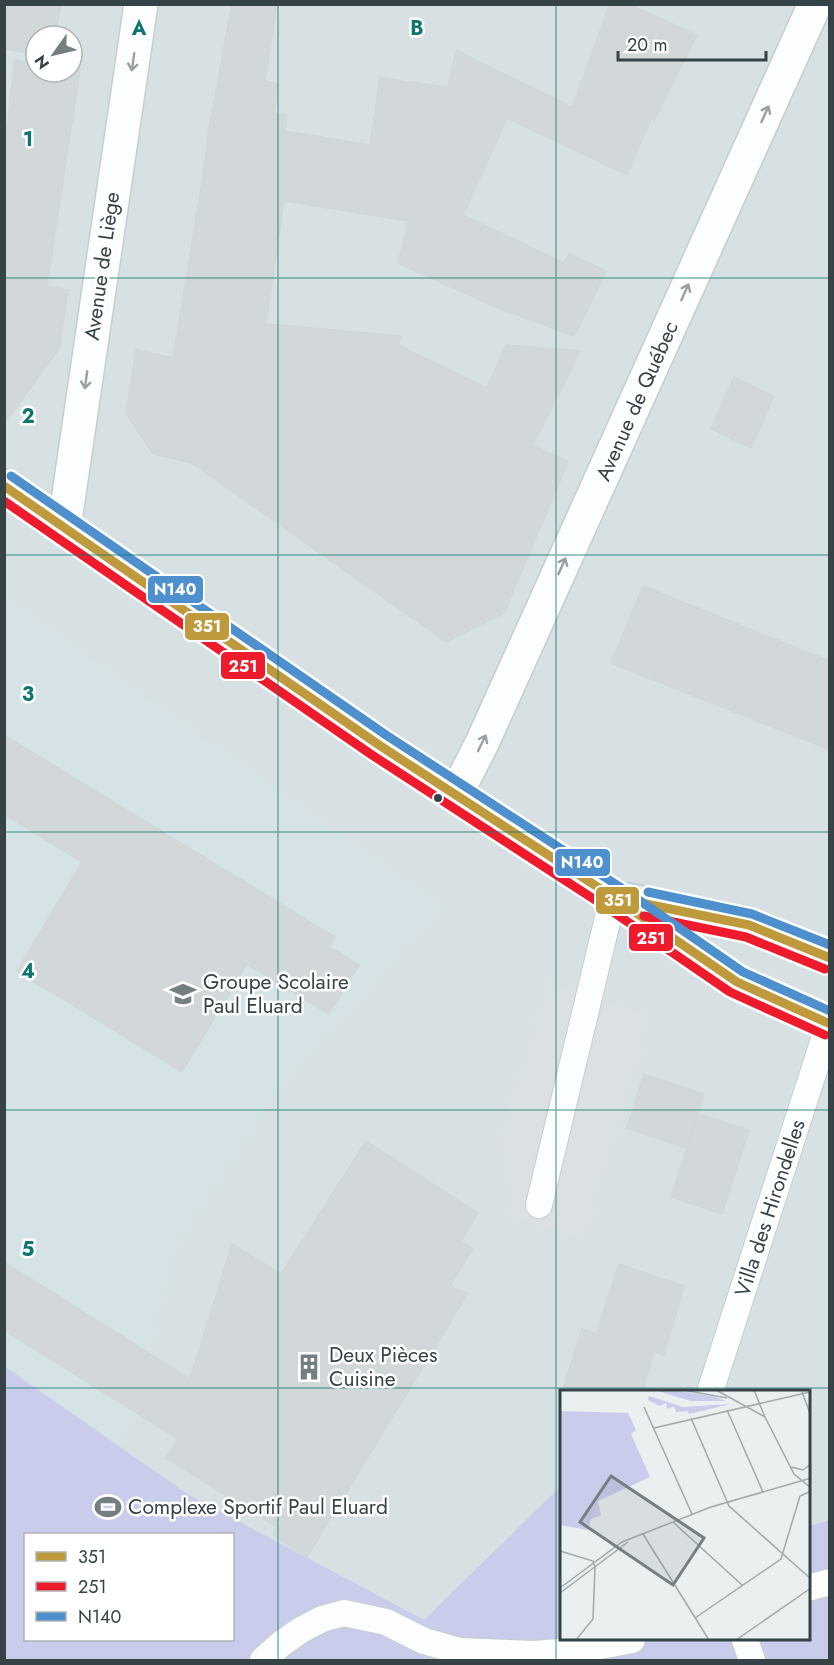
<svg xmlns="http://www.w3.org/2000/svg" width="834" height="1665" viewBox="0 0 834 1665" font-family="Jost,sans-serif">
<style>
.residential{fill:#d7e1e4;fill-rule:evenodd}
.education{fill:#d5e3e7}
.green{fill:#cacceb;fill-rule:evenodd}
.parking{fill:#dbe0e2}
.building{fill:#d2d8d9;stroke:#cfd7d8;stroke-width:1.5}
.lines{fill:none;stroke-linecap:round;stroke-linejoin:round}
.service-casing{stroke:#c7cdce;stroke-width:28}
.minor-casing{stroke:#c7cdce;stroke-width:36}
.primary-casing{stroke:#b7ccd2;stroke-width:36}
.service{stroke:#fcfdfd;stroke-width:26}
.minor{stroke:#fcfdfd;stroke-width:33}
.primary{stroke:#e3edf1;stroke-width:33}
.bus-1-casing{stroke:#fff;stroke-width:14}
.bus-2-casing{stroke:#fff;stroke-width:14}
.bus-3-casing{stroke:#fff;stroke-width:14}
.bus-1{stroke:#be9a3d;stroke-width:9}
.bus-2{stroke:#ed1b2c;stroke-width:9}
.bus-3{stroke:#4d90cd;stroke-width:9}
.oneway{stroke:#99a0a2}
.grid{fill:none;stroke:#0f766e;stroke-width:1.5;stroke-opacity:0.55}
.bus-dot{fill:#364346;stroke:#fff;stroke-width:2}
.labels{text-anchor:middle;stroke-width:5;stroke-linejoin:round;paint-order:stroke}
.street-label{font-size:21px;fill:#364346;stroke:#fff}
.poi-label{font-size:21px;fill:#364346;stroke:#fff;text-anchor:start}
.inset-road{fill:none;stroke:#a2aaac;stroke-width:1.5}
.view{fill:#757f82;fill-opacity:0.15;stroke:#757f82;stroke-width:3}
.inset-edge{fill:none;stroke:#364346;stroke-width:3}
.grid-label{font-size:20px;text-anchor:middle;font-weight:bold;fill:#0f766e;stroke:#fff;stroke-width:5;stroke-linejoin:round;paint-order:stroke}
.line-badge{stroke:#fff;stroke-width:2}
.badge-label{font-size:16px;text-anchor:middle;font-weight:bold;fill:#fff}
</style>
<rect width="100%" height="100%" fill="#eaeff0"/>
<path class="residential" d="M5,5H829V1660H5ZM36,36H72V72H36ZM561,1392H808V1640H561ZM26,1534H232V1640H26Z"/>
<polygon class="education" points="4,598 441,907 283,1081 178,1240 122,1448 5,1366"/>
<path class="green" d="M4,1366L189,1495L424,1620L561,1486V1640H808L809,1526L829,1520V1660H5ZM26,1534H232V1640H26Z"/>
<polygon class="parking" points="546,981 652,1016 585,1241 511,1216 498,1144"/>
<g class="building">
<polygon points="4,4 61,4 55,36 36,36 36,54 4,49"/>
<polygon points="232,4 277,4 265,81 279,84 274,113 287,115 285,131 370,145 380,78 448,87 456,50 572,107 610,4 629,4 697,35 654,120 651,119 627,175 507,118 463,215 564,263 569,254 606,271 574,336 498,308 398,263 409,221 284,201 266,324 401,336 398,345 487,388 506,345 580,351 533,445 568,462 504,613 446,642 192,463 153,454 126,413 136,350 173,358 203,176 209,128"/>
<polygon points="15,60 36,63 36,72 72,72 72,69 80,70 47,286 68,290 59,349 4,424 4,152"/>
<polygon points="734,377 774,396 751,448 711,429"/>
<polygon points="643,586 830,661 830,750 611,663"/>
<polygon points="4,735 335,937 329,947 359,965 329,1014 247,964 182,1072 17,971 82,862 4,814"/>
<polygon points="644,1074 704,1094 686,1148 627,1128"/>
<polygon points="698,1114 749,1130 722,1214 671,1197"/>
<polygon points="366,1141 478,1213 461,1241 473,1249 449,1287 468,1293 307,1557 273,1535 277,1527 166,1458 178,1439 4,1330 4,1262 190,1379 232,1244 281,1274"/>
<polygon points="619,1264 684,1286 664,1355 654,1352 642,1392 562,1392 582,1329 596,1334"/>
</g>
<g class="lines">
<g class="service-casing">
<g id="service">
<polyline points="539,1205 613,897"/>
<polyline points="710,1392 829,1024"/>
<polyline points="808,1588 830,1582"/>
<polyline points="745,1640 752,1660"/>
<polyline points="263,1660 281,1644 301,1630 322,1619 344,1613 386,1622 424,1641 460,1651 534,1654 574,1651 632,1640"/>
</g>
</g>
<g class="minor-casing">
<g id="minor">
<polyline points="64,528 141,4"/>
<polyline points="455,796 482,743 815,4"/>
</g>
</g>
<g class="primary-casing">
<g id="primary">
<polyline points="4,486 379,745 613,897 737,982 830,1024"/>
<polyline points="627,900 749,925 830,958"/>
</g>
</g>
<use href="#service" class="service"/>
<use href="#minor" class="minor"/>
<use href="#primary" class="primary"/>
<g class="bus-1-casing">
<g id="bus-1">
<polyline points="4,486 379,745 613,897 737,982 830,1024"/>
<polyline points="646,904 749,925 830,958"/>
</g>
</g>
<g class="bus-2-casing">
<g id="bus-2">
<polyline points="4,501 372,755 606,907 730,992 825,1035"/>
<polyline points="644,916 746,937 825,969"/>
</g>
</g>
<g class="bus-3-casing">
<g id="bus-3">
<polyline points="11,476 386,735 620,887 743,972 830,1011"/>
<polyline points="648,892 752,914 830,945"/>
</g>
</g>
<use href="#bus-1" class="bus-1"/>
<use href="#bus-2" class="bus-2"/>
<use href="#bus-3" class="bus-3"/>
</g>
<defs><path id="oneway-shaft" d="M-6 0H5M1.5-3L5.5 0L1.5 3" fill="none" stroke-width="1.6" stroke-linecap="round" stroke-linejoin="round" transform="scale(1.5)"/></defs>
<g class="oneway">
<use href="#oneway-shaft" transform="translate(133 62) rotate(98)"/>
<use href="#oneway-shaft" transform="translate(765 114) rotate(-66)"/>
<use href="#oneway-shaft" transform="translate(685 292) rotate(-66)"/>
<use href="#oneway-shaft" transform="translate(86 380) rotate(98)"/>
<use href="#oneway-shaft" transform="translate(562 566) rotate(-66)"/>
<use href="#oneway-shaft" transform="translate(482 743) rotate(-64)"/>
</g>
<path class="grid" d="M278,4V1660M556,4V1660M4,278H830M4,555H830M4,832H830M4,1110H830M4,1388H830"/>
<defs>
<g id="school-bare" transform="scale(2.07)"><path d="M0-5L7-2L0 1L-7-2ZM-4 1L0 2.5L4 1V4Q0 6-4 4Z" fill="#757f82" stroke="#fff" stroke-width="2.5" paint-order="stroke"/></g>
<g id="building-bare" transform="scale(2.07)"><path d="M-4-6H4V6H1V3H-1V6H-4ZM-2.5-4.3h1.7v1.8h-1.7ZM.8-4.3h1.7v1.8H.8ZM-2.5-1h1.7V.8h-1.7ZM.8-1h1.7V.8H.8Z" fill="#757f82" stroke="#fff" stroke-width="2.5" paint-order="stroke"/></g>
<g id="stadium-bare" transform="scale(2.07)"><path d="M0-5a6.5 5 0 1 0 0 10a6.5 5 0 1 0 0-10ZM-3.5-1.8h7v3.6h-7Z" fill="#757f82" stroke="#fff" stroke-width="2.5" paint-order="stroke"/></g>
</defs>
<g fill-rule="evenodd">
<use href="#school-bare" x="183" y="994"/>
<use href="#building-bare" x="309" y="1367"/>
<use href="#stadium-bare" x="108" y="1507"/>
</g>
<circle class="bus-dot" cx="438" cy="798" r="5"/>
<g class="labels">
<g class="street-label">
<text transform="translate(102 266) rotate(-82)" y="7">Avenue de Liège</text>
<text transform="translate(637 401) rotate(-66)" y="7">Avenue de Québec</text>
<text transform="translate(770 1208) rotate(-72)" y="7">Villa des Hirondelles</text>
</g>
<g class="poi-label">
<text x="203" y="989">Groupe Scolaire<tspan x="203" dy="24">Paul Eluard</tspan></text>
<text x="329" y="1362">Deux Pièces<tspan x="329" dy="24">Cuisine</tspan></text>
<text x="128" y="1514">Complexe Sportif Paul Eluard</text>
</g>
</g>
<g transform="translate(560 1390)">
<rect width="250" height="250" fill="#eaeff0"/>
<path d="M114,0L156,7L166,11H131L98,1ZM89,6L123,17L171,14L129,24L128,21L116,22L114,16L107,19L106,13L100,16L88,10ZM0,21L68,23L76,40L71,44L90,87L38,111L41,125L31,129L28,140L0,135Z" fill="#cacceb"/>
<path class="inset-road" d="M123,0L167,8M156,0L205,27L234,84L251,98M194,0L205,27M242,2L251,26M84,17L132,124M167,20L203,102M131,28L169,116L251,189M94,38L250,2M231,77L243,80L251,74M113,132L182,195M83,144L149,250M0,161L33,171L35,177L33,229L16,250M0,198L62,152L151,117L251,88M0,203L68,152M135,228L221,169L240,106L251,101M176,250L251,198"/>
<path class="view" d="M51,86L144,148L113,195L20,132Z"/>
<rect width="250" height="250" class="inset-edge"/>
</g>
<g class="grid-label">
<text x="139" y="35">A</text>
<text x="417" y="35">B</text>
<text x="28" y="146">1</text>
<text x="28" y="423">2</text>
<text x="28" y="701">3</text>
<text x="28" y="978">4</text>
<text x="28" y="1256">5</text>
</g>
<g class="line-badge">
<rect x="147" y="575" width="57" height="29" rx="6" fill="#4d90cd"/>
<rect x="184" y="612" width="46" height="29" rx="6" fill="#be9a3d"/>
<rect x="220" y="651" width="46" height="29" rx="6" fill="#ed1b2c"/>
<rect x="554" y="848" width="57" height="29" rx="6" fill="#4d90cd"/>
<rect x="595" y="886" width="45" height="29" rx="6" fill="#be9a3d"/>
<rect x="628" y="923" width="46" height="29" rx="6" fill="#ed1b2c"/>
</g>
<g class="badge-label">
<text x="175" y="595">N140</text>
<text x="207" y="632">351</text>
<text x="243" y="672">251</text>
<text x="582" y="868">N140</text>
<text x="618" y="906">351</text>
<text x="651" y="944">251</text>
</g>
<rect width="834" height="1665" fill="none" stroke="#364346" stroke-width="12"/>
<rect x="24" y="1533" width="210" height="108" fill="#ffffff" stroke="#afb4b5" stroke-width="1.5"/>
<rect x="36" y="1552" width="30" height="9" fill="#be9a3d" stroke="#afb4b5" stroke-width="1.5"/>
<text x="78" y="1563" font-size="18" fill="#364346">351</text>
<rect x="36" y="1582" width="30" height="9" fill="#ed1b2c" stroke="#afb4b5" stroke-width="1.5"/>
<text x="78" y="1593" font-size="18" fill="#364346">251</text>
<rect x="36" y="1612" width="30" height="9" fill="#4d90cd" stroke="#afb4b5" stroke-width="1.5"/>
<text x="78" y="1623" font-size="18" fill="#364346">N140</text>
<g transform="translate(54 54) rotate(236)"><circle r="28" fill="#ffffff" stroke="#afb4b5" stroke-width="1.5"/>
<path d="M0-4.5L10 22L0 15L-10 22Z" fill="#757f82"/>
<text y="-9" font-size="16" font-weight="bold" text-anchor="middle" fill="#364346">N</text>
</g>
<path d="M618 51v9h148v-9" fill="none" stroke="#364346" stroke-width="3"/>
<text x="627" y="51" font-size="18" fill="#364346" stroke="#ffffff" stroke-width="4.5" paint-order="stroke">20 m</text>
</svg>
